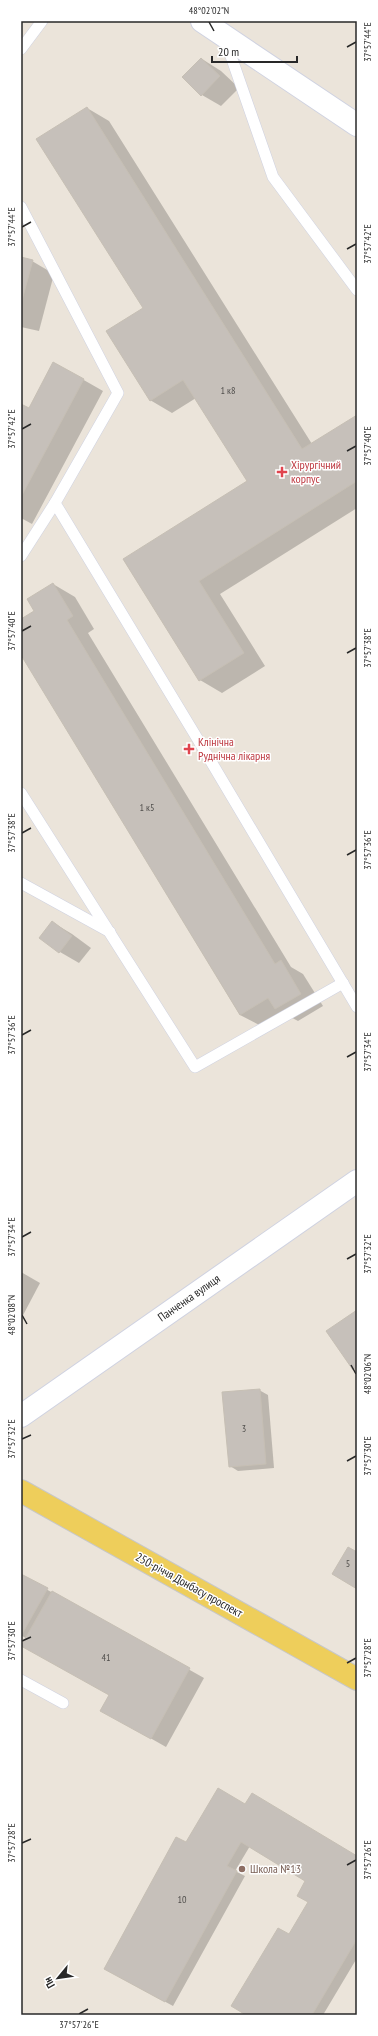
<svg xmlns="http://www.w3.org/2000/svg" width="378" height="2036" viewBox="0 0 378 2036" font-family="'PT Sans Narrow',sans-serif">
<style>
.shadow{fill:#0003}
.building{fill:#c6c0ba;stroke:#c6bfb4}
.lines{fill:none;stroke-linecap:round;stroke-linejoin:round}
.service-casing{stroke:#cfd2e1;stroke-width:12}
.minor-casing{stroke:#cfd2e1;stroke-width:24}
.tertiary-casing{stroke:#cfd2e1;stroke-width:24}
.primary-casing{stroke:#c7c7c7;stroke-width:24}
.service{stroke:#fff;stroke-width:11}
.minor{stroke:#fff;stroke-width:22}
.tertiary{stroke:#fff;stroke-width:22}
.primary{stroke:#eece5b;stroke-width:22}
.ticks{fill:none;stroke:#282828;stroke-width:1.5}
.health-dot{fill:#e0444e;stroke:#fff;stroke-width:1.5}
.education-dot{fill:#8d6e63;stroke:#fff;stroke-width:1.5}
.labels{text-anchor:middle;stroke-width:3;stroke-linejoin:round;paint-order:stroke}
.number-label{font-size:10px;fill:#504e4c}
.health-label{font-size:12px;fill:#be3a42;stroke:#fff;text-anchor:start}
.street-label{font-size:12px;fill:#282828;stroke:#fff}
.education-label{font-size:12px;fill:#785e54;stroke:#fff;text-anchor:start}
.neatline{fill:none;stroke:#282828;stroke-width:1.5}
.ticks-label{font-size:10px;text-anchor:middle;fill:#282828}
</style>
<rect width="100%" height="100%" fill="#ebe4da"/>
<g class="shadow">
<polygon points="202,59 221,71 239,88 221,106 202,95"/>
<polygon points="87,108 109,121 312,444 357,416 357,508 220,594 265,666 222,693 200,680 124,560 248,481 196,398 172,413 150,400 144,309"/>
<polygon points="21,258 32,261 54,274 39,331 21,327"/>
<polygon points="54,363 103,391 32,524 21,518 21,405 29,409"/>
<polygon points="53,584 75,597 94,629 88,633 291,967 303,974 323,1006 298,1021 285,1014 263,1027 240,1015 21,653 21,620 35,611"/>
<polygon points="52,922 72,934 91,948 79,963 60,952"/>
<polygon points="21,1272 40,1283 21,1319"/>
<polygon points="259,1390 268,1395 274,1468 238,1471 230,1466"/>
<polygon points="21,1575 204,1678 166,1747 101,1710 110,1695 21,1635"/>
<polygon points="245,1806 357,1857 357,1958 323,2015 249,2015 289,1936 309,1902 307,1881 250,1846 235,1871 245,1876 173,2006 105,1969 186,1844"/>
</g>
<g class="building">
<polygon points="201,58 220,76 201,96 182,77"/>
<polygon points="87,107 302,449 357,415 357,481 199,581 244,653 199,681 123,559 247,481 183,380 150,401 106,331 143,308 36,139"/>
<polygon points="21,257 33,260 21,304"/>
<polygon points="53,362 84,379 21,497 21,404 29,408"/>
<polygon points="53,583 73,616 67,620 275,964 281,960 301,994 275,1009 268,998 240,1015 21,655 21,619 34,611 27,599"/>
<polygon points="52,921 72,936 59,953 39,938"/>
<polygon points="357,1310 357,1367 353,1370 326,1331"/>
<polygon points="260,1389 266,1464 229,1467 222,1392"/>
<polygon points="348,1547 357,1552 357,1589 332,1574"/>
<polygon points="21,1574 48,1588 21,1636"/>
<polygon points="52,1591 190,1668 151,1739 100,1711 109,1695 21,1646"/>
<polygon points="218,1788 245,1804 252,1793 357,1856 357,1939 312,2015 246,2015 231,2006 278,1928 289,1934 308,1902 297,1896 305,1881 241,1842 227,1866 237,1871 165,2002 104,1969 176,1837 186,1842"/>
</g>
<g class="lines">
<g class="service-casing">
<g id="service">
<polyline points="225,39 273,177 357,290"/>
<polyline points="21,49 42,21"/>
<polyline points="21,207 118,393 55,503 197,738 357,1007"/>
<polyline points="21,556 55,503"/>
<polyline points="21,793 195,1067 343,983"/>
<polyline points="21,883 110,932"/>
<polyline points="21,1680 63,1703"/>
</g>
</g>
<g class="minor-casing">
<polyline id="minor" points="202,21 357,125"/>
</g>
<g class="tertiary-casing">
<polyline id="tertiary" points="21,1416 357,1181"/>
</g>
<g class="primary-casing">
<polyline id="primary" points="21,1491 357,1679"/>
</g>
<use href="#service" class="service"/>
<use href="#minor" class="minor"/>
<use href="#tertiary" class="tertiary"/>
<use href="#primary" class="primary"/>
</g>
<path class="ticks" d="M209,22L214,31M347,47L356,42M22,227L31,222M347,249L356,244M22,429L31,424M347,451L356,446M22,631L31,626M347,653L356,648M22,833L31,828M347,855L356,850M22,1035L31,1030M347,1057L356,1052M22,1237L31,1232M347,1259L356,1254M22,1315L27,1324M351,1365L356,1374M22,1439L31,1435M347,1461L356,1456M22,1641L31,1637M347,1663L356,1658M22,1843L31,1839M347,1865L356,1860M79,2014L88,2009"/>
<g class="health-dot">
<path d="M280 466h4v4h4v4h-4v4h-4v-4h-4v-4h4z"/>
<path d="M187 743h4v4h4v4h-4v4h-4v-4h-4v-4h4z"/>
</g>
<circle class="education-dot" cx="242" cy="1869" r="4"/>
<g class="labels">
<g class="number-label">
<text x="228" y="394">1 к8</text>
<text x="147" y="811">1 к5</text>
<text x="244" y="1432">3</text>
<text x="348" y="1567">5</text>
<text x="106" y="1661">41</text>
<text x="182" y="1903">10</text>
</g>
<g class="health-label">
<text x="291" y="469">Хірургічний<tspan x="291" dy="14">корпус</tspan></text>
<text x="198" y="746">Клінічна<tspan x="198" dy="14">Руднічна лікарня</tspan></text>
</g>
<g class="street-label">
<text transform="translate(189 1298) rotate(-35)" y="4">Панченка вулиця</text>
<text transform="translate(189 1585) rotate(29)" y="4">250-річчя Донбасу проспект</text>
</g>
<g class="education-label">
<text x="250" y="1873">Школа №13</text>
</g>
</g>
<rect width="378" height="2036" fill="none" stroke="#ffffff" stroke-width="44"/>
<g transform="translate(58 1978) rotate(241)" stroke="#ffffff" stroke-width="3" paint-order="stroke">
<path d="M0-3L7 15L0 10L-7 15Z" fill="#282828"/>
<text y="-6" font-size="11" font-weight="bold" text-anchor="middle" fill="#282828">Пн</text>
</g>
<path d="M212 56v6h85v-6" fill="none" stroke="#282828" stroke-width="2"/>
<text x="218" y="56" font-size="12" fill="#282828" stroke="#ffffff" stroke-width="3" paint-order="stroke">20 m</text>
<rect x="22" y="22" width="334" height="1992" class="neatline"/>
<g class="ticks-label">
<text x="209" y="14">48°02'02"N</text>
<text transform="translate(367 42) rotate(-90)" y="4">37°57'44"E</text>
<text transform="translate(11 227) rotate(-90)" y="4">37°57'44"E</text>
<text transform="translate(367 244) rotate(-90)" y="4">37°57'42"E</text>
<text transform="translate(11 429) rotate(-90)" y="4">37°57'42"E</text>
<text transform="translate(367 446) rotate(-90)" y="4">37°57'40"E</text>
<text transform="translate(11 631) rotate(-90)" y="4">37°57'40"E</text>
<text transform="translate(367 648) rotate(-90)" y="4">37°57'38"E</text>
<text transform="translate(11 833) rotate(-90)" y="4">37°57'38"E</text>
<text transform="translate(367 850) rotate(-90)" y="4">37°57'36"E</text>
<text transform="translate(11 1035) rotate(-90)" y="4">37°57'36"E</text>
<text transform="translate(367 1052) rotate(-90)" y="4">37°57'34"E</text>
<text transform="translate(11 1237) rotate(-90)" y="4">37°57'34"E</text>
<text transform="translate(367 1254) rotate(-90)" y="4">37°57'32"E</text>
<text transform="translate(11 1315) rotate(-90)" y="4">48°02'08"N</text>
<text transform="translate(367 1374) rotate(-90)" y="4">48°02'06"N</text>
<text transform="translate(11 1439) rotate(-90)" y="4">37°57'32"E</text>
<text transform="translate(367 1456) rotate(-90)" y="4">37°57'30"E</text>
<text transform="translate(11 1641) rotate(-90)" y="4">37°57'30"E</text>
<text transform="translate(367 1658) rotate(-90)" y="4">37°57'28"E</text>
<text transform="translate(11 1843) rotate(-90)" y="4">37°57'28"E</text>
<text transform="translate(367 1860) rotate(-90)" y="4">37°57'26"E</text>
<text x="79" y="2028">37°57'26"E</text>
</g>
</svg>
